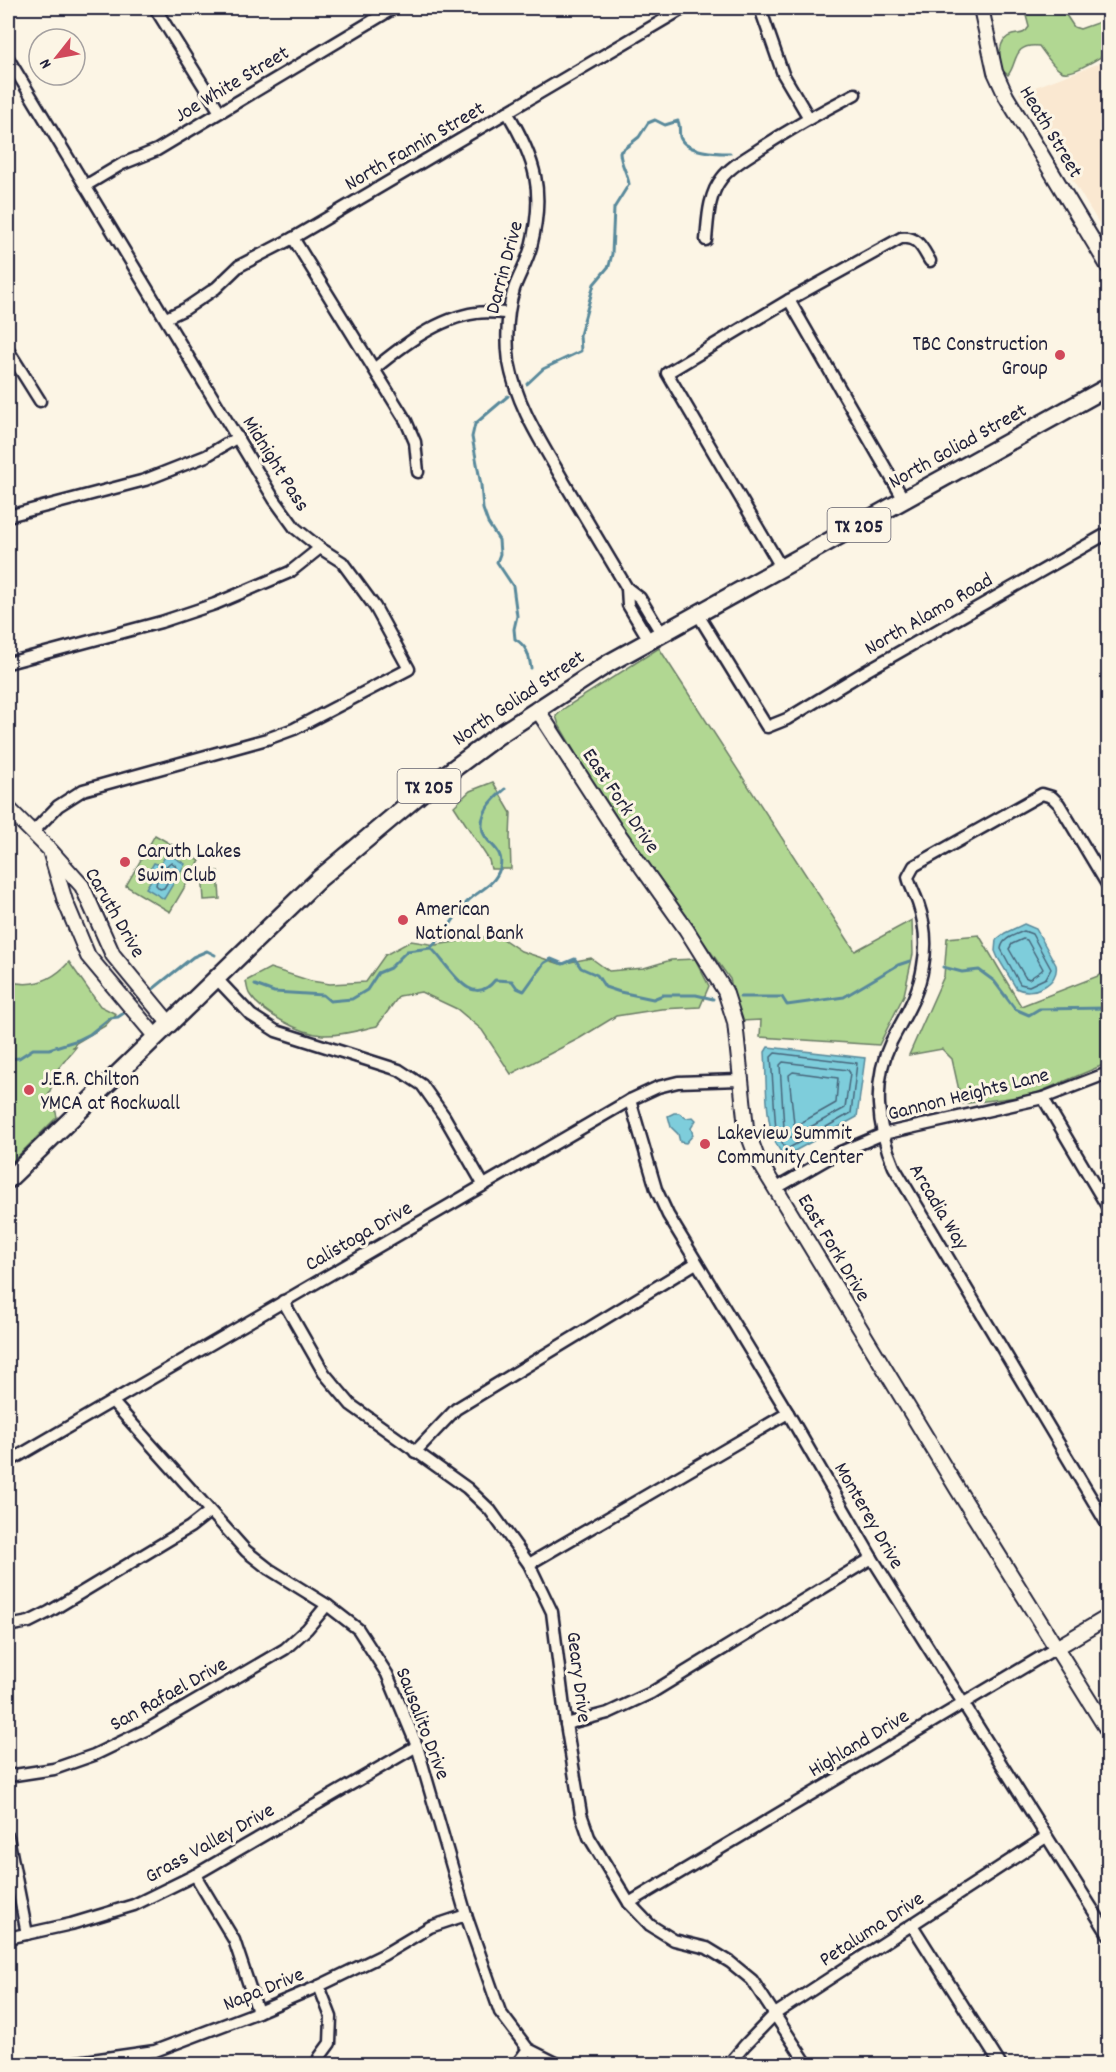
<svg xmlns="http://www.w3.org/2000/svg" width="1116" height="2072" viewBox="0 0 1116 2072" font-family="Dekko,sans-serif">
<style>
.built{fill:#fae8d1}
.green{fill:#b1d792;stroke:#6a7c66;stroke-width:1.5}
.water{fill:#7ecddb;stroke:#59899b;stroke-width:1.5}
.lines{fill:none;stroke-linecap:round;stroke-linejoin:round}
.shore{stroke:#47667b;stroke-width:1.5}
.stream{stroke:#59899b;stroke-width:3}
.minor-casing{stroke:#22223b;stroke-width:15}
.tertiary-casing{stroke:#22223b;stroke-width:18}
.primary-casing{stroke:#22223b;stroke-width:21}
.minor{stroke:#fcf5e5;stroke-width:10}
.tertiary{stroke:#fcf5e5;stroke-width:14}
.primary{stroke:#fcf5e5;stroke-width:16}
.poi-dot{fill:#d1495b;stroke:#fcf5e5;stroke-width:2}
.labels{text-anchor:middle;stroke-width:6;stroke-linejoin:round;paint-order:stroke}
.shield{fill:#fcf5e5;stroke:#63616e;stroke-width:1.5}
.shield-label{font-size:20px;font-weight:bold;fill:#22223b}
.street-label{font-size:21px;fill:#22223b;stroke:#fcf5e5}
.poi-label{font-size:21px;fill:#22223b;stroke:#fcf5e5;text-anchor:start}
</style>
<rect width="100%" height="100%" fill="#fcf5e5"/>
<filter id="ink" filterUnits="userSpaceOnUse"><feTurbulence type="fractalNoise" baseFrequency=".0167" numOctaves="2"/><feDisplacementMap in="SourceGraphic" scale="12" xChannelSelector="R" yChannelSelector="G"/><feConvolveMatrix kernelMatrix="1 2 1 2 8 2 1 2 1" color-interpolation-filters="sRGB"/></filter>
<g filter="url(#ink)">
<polygon class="built" points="1108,60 1108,238 1019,93"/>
<g class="green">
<path d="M1024,8H1053L1054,11L1066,15L1074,27L1080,29L1108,19V53C1098,58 1071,77 1061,71C1052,66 1045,54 1039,46C1012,43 1018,63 1008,75L1002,70C999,59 997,39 1012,35C1021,33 1024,35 1029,27Z"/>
<polygon points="659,648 855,951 912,920 913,954 904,995 879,1045 760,1037 761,1020 741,1021 730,979 600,795 559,725 556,716 566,707"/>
<polygon points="493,782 511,813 510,838 511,869 491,869 489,860 454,806 470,791"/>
<polygon points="155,835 200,861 170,912 126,886"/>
<polygon points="218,871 220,899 204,900 202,872"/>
<path d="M497,935L521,951L560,964L591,958L609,971L644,968L671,960L695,959L709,986L700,1007L661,1009L616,1016L580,1038L511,1074L482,1030L457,1009L421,992L399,996L377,1026C359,1030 340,1036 322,1035C300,1033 262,1013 250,995C247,991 247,985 246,981L270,968L311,981L330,984L366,982L385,955L411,941L436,945Z"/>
<polygon points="979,935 1021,1006 1108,972 1108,1063 1032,1095 962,1104 952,1059 942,1049 909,1055 944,976 947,938"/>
<path d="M69,962L100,1006L116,1014L105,1026L76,1043L73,1047H76L58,1069L47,1099L55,1108L57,1117L8,1166V981C32,988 52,981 69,962Z"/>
</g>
<g class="water">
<polygon points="167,853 185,864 164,899 146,888 153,877 148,873 154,863 160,865"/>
<path d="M1024,924L1036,929L1056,965C1060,984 1031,997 1016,988L998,958L995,951L996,940L1005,933Z"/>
<path d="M768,1047L865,1058L857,1117L791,1153L784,1155C763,1135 767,1081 765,1052Z"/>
<polygon points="674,1113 679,1113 686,1118 693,1117 696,1120 691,1128 693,1135 686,1143 680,1142 678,1134 671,1127 668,1116"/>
</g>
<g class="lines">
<g class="shore">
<polygon points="171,862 175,865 176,868 164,888 160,889 156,885 159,872"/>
<path d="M1024,931L1032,934L1051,969L1046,978L1029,986L1020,984L1001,949C1002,938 1015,935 1024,931Z"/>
<polygon points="1023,939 1027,940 1043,969 1041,971 1029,979 1025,977 1009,949 1012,944"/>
<polygon points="775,1053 857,1063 851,1113 789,1148 785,1148 776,1131 771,1057"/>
<polygon points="783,1062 848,1070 850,1073 845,1108 792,1137 789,1137 784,1128 780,1065"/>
<polygon points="793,1072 838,1078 836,1103 797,1125 794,1124 789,1075"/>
</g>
<g class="stream">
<path d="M527,384L543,369L581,351L580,335L594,284L609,266L612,254L614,208L629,184C627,172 620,163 620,152L639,137L648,123L655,120L665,125L678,121C681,128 678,135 681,139C687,152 718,153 730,153"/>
<path d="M508,396L475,424L472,437L481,485L483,509L488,523L499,540L500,554L497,562L513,586L517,616L514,629L515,639C527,646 529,655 531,668"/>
<path d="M431,947C447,935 454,914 469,900C480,890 495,885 500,868C505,849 487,845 483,832C478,814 492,800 505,789"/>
<polyline points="943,967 962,972 979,970 994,981 1015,1009 1029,1015 1039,1009 1108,1008"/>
<path d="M255,985L274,992L323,995L330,1001L352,999L367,990L378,973L390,968L407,951L431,948C448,963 470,1012 495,980L512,981L517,988L524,991L544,963L551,959L563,964L575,959L581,968L597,975L605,987L620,992L653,999L663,995H696L713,999"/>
<polyline points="148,993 193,957 207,951 215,955"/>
<polyline points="740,997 782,997 787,1005 844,997 898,965 910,961"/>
<polyline points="8,1059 19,1058 33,1049 49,1049 78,1040 90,1034 110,1018 118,1017 127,1011"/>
</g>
<g class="minor-casing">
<g id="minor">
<polyline points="155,8 220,112"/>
<polyline points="760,8 783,74 809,118"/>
<polyline points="8,58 274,499 295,528 320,548 342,562 375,607 409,669 294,729 267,739 83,790 58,806 33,832"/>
<path d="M507,112C536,160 545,191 531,247C527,262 519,275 514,289C507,312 506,338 509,362C517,407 542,443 564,482C585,517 606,553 627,588L640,598L661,633"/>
<polyline points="85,186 122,164 157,150 394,8"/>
<polyline points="293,238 406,421 415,442 418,472"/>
<path d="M706,240C708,220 708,195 722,178C731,166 746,158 758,150C790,129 822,111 855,94"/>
<polyline points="789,300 904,500"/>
<polyline points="166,318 185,309 216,288 239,266 293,238 684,8"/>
<polyline points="8,350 40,401"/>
<path d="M374,369C402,346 438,318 476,313C486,311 498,313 508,313"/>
<polyline points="8,516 145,480 206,456 238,437"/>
<path d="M781,567L667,373L789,300L901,238C918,236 922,248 930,261"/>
<polyline points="627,588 628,605 649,640"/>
<polyline points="697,613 767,727 787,719 866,671 1108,533"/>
<polyline points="8,663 161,622 215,604 290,572 320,548"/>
<path d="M1108,886L1059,804L1052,797L1042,794L914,866L908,877C910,886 915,894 918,903C925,923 927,945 923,966C919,995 904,1017 891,1042C872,1081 877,1128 894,1167L1108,1526"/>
<polyline points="216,978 251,1015 276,1031 399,1070 422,1085 444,1116 483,1184"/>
<polyline points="1043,1098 1108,1208"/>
<polyline points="630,1100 656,1189 668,1215 788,1413 872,1558 1108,1934"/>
<polyline points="775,1189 836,1154 883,1134 1043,1098 1108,1073"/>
<polyline points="283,1301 324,1373 351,1405 467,1488 490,1510 529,1564 552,1612 566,1724 581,1814 589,1837 629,1903 650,1925 674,1940 707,1948 730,1962 752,1980 807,2064"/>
<polyline points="112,1401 246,1551 269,1569 327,1605 358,1629 387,1674 417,1746 466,1915 500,2012 528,2049 558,2064"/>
<polyline points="415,1452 456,1409 696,1263"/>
<polyline points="8,1462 630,1100 658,1087 678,1082 740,1080"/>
<polyline points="529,1564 788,1413"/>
<polyline points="8,1626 29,1622 49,1612 190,1527 209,1512"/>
<polyline points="566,1724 608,1713 651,1693 872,1558"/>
<polyline points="8,1776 54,1769 94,1755 148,1729 285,1649 307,1629 327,1605"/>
<polyline points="8,1837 27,1934"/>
<polyline points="195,1875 234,1940 258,2012"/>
<polyline points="629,1903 1056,1648"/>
<polyline points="912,1925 1000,2064"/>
<polyline points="8,1938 71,1924 134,1905 195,1875 417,1746"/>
<polyline points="319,2058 330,2043 331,2017 319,1986"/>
<polyline points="64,2064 155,2051 258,2012 319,1986 383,1955 430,1927 466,1915"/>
<polyline points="517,2064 528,2049"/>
<polyline points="729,2064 745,2045 775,2014 1046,1837"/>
</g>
</g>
<g class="tertiary-casing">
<g id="tertiary">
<polyline points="981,8 995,72 1006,96 1108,266"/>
<polyline points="537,709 612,825 686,929 725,991 735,1022 746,1128 757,1158 958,1490 1108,1731"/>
<polyline points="8,808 49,849 82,886 113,955 169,1023"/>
<polyline points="51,854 65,901 88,956 155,1036"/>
<polyline points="1056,1648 1108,1617"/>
</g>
</g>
<g class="primary-casing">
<polyline id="primary" points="8,1180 319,879 425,790 496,737 609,663 1108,387"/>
</g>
<use href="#minor" class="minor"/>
<use href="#tertiary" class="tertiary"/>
<use href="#primary" class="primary"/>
</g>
</g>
<g class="poi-dot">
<circle cx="1060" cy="355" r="6"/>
<circle cx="125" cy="862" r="6"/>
<circle cx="403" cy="920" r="6"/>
<circle cx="29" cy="1090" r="6"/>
<circle cx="705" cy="1144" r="6"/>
</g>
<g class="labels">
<g class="shield">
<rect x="827.5" y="508" width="63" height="34" rx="4.5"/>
<rect x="397.5" y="769" width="63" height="34" rx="4.5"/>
</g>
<g class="shield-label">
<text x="859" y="532">TX 205</text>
<text x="429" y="793">TX 205</text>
</g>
<g class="street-label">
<text transform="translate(231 83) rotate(-31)" y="7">Joe White Street</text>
<text transform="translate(1052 131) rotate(59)" y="7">Heath Street</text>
<text transform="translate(414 145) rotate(-30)" y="7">North Fannin Street</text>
<text transform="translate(503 267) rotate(-75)" y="7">Darrin Drive</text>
<text transform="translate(957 445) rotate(-29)" y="7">North Goliad Street</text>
<text transform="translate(277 463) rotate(58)" y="7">Midnight Pass</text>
<text transform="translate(928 613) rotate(-30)" y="7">North Alamo Road</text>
<text transform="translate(518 697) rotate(-34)" y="7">North Goliad Street</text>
<text transform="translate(622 800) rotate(56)" y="7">East Fork Drive</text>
<text transform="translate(116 912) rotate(60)" y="7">Caruth Drive</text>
<text transform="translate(968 1093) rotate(-14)" y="7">Gannon Heights Lane</text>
<text transform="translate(940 1206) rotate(59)" y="7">Arcadia Way</text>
<text transform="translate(358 1235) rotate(-30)" y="7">Calistoga Drive</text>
<text transform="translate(835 1247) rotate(59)" y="7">East Fork Drive</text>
<text transform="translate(870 1515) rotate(60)" y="7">Monterey Drive</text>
<text transform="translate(580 1677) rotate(83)" y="7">Geary Drive</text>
<text transform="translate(168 1693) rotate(-29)" y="7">San Rafael Drive</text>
<text transform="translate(424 1723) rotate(69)" y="7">Sausalito Drive</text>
<text transform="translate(858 1742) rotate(-31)" y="7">Highland Drive</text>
<text transform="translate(209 1842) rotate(-29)" y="7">Grass Valley Drive</text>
<text transform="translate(871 1928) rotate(-33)" y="7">Petaluma Drive</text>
<text transform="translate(263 1988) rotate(-22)" y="7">Napa Drive</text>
</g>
<g class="poi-label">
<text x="1048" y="350" text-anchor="end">TBC Construction<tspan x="1048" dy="24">Group</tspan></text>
<text x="137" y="857">Caruth Lakes<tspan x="137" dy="24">Swim Club</tspan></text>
<text x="415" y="915">American<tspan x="415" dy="24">National Bank</tspan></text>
<text x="41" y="1085">J.E.R. Chilton<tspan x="41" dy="24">YMCA at Rockwall</tspan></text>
<text x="717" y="1139">Lakeview Summit<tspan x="717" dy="24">Community Center</tspan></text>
</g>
</g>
<rect width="1116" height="2072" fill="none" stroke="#fcf5e5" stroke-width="30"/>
<rect x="15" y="15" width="1086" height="2042" fill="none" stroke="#22223b" stroke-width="2" filter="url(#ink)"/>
<g transform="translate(57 57) rotate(239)"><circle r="28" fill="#fcf5e5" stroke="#a5a1a1" stroke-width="1.5"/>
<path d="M0-4.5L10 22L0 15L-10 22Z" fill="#d1495b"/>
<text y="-9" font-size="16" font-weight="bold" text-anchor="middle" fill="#22223b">N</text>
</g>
</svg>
